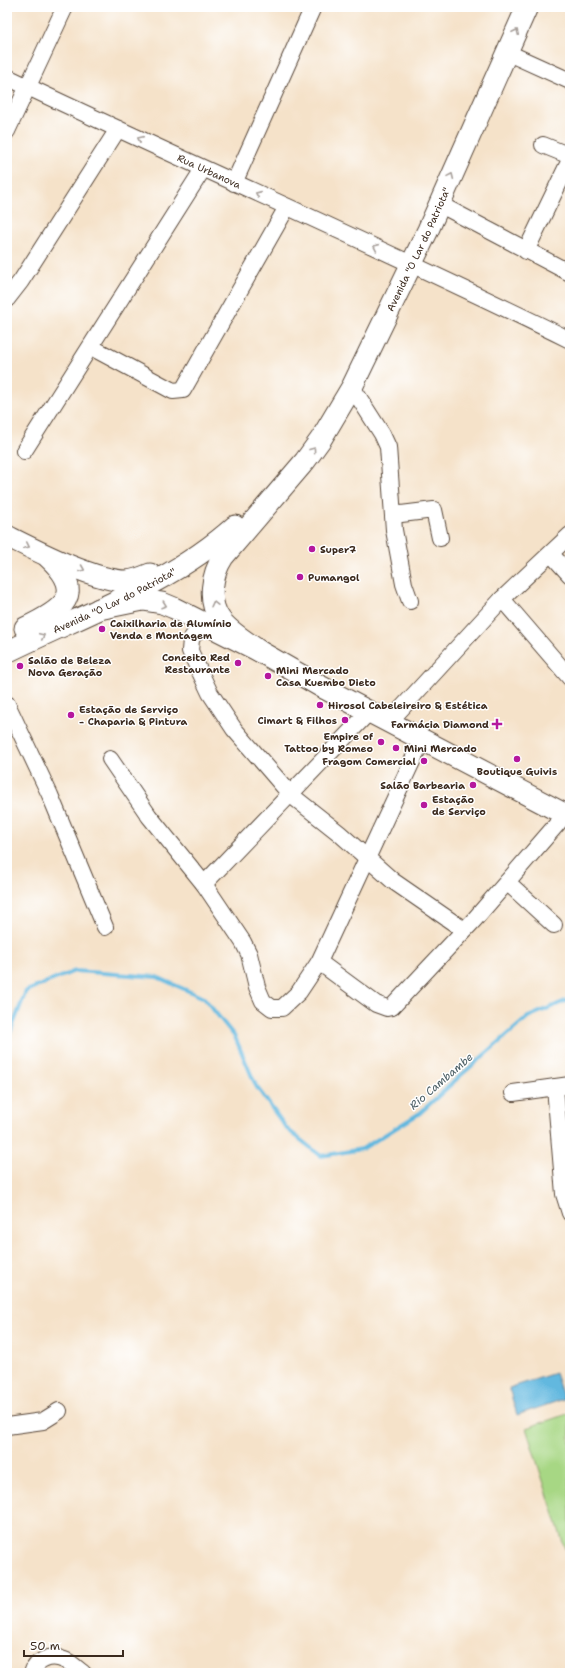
<svg xmlns="http://www.w3.org/2000/svg" width="577" height="1680" viewBox="0 0 577 1680" font-family="'Shantell Sans',sans-serif">
<style>
.green{fill:#a7d784;stroke:#718051}
.water{fill:#62b8df;stroke:#4e717e}
.lines{fill:none;stroke-linecap:round;stroke-linejoin:round}
.stream{stroke:#62b8df;stroke-width:4}
.minor-casing{stroke:#574638;stroke-width:18}
.major-casing{stroke:#574638;stroke-width:23}
.minor{stroke:#fff;stroke-width:16}
.major{stroke:#fff;stroke-width:21}
.oneway{stroke:#a79f9a}
.poi-dot{fill:#b5179e;stroke:#fff;stroke-width:1.5}
.labels{text-anchor:middle;stroke-width:3;stroke-linejoin:round;paint-order:stroke}
.street-label{font-size:10px;fill:#3b2a1e;stroke:#fff}
.poi-label{font-size:10px;font-weight:bold;fill:#3b2a1e;stroke:#fff;text-anchor:start}
.water-label{font-size:11px;font-style:italic;fill:#495c62;stroke:#fff}
</style>
<rect width="100%" height="100%" fill="#fff"/>
<filter id="ink" filterUnits="userSpaceOnUse"><feTurbulence type="fractalNoise" baseFrequency=".025" numOctaves="2"/><feDisplacementMap in="SourceGraphic" scale="8" xChannelSelector="R" yChannelSelector="G"/><feConvolveMatrix kernelMatrix="1 2 1 2 8 2 1 2 1" color-interpolation-filters="sRGB"/></filter>
<filter id="wash" filterUnits="userSpaceOnUse"><feTurbulence type="fractalNoise" baseFrequency=".012" numOctaves="4" result="noise"/><feDisplacementMap in="SourceGraphic" scale="16" xChannelSelector="R" yChannelSelector="G"/><feGaussianBlur stdDeviation="0.9" result="paint"/><feColorMatrix in="noise" values="0 0 0 0 0 0 0 0 0 0 0 0 0 0 0 0 0 1.4 0 .05"/><feComposite in="paint" operator="in"/></filter>
<g filter="url(#wash)">
<rect width="100%" height="100%" fill="#f5e2c9"/>
<polygon class="green" points="570,1413 570,1548 565,1549 526,1428"/>
<polygon class="water" points="555,1373 564,1399 517,1415 509,1388"/>
<g class="lines">
<polyline class="stream" points="7,1041 26,991 75,971 157,977 204,998 235,1037 256,1086 287,1129 321,1156 362,1149 420,1113 460,1076 528,1017 570,999"/>
</g>
</g>
<g filter="url(#ink)">
<g class="lines">
<g class="minor-casing">
<g id="minor">
<polyline points="506,52 570,81"/>
<path id="s1" d="M7,77C194,166 384,248 570,340"/>
<polyline points="7,131 65,7"/>
<polyline points="543,145 570,156"/>
<polyline points="234,183 313,7"/>
<polyline points="439,204 570,273"/>
<polyline points="526,251 570,160"/>
<polyline points="7,299 21,281 118,129"/>
<polyline points="91,347 173,391 183,390 287,207"/>
<polyline points="352,387 382,434 388,447 394,530 404,584 410,601"/>
<polyline points="24,451 203,169"/>
<polyline points="393,515 434,510 440,538"/>
<polyline points="551,554 570,575"/>
<polyline points="502,599 570,678"/>
<polyline points="202,624 191,639 190,651 210,693 234,729 291,795 339,833 393,881 464,930"/>
<polyline points="7,704 50,795 105,927"/>
<polyline points="389,722 502,599 570,535"/>
<polyline points="110,759 149,816 204,884 243,942 249,954 257,987 263,1001 272,1008 282,1008 299,992 319,962 422,740"/>
<polyline points="507,882 554,925"/>
<polyline points="204,884 369,712"/>
<polyline points="319,962 376,1004 387,1008 392,1007 474,920 558,823"/>
<polyline points="555,1087 564,1194 570,1213"/>
<polyline points="513,1093 570,1085"/>
<polyline points="7,1426 43,1421 59,1411"/>
<path d="M32,1673C36,1660 51,1654 64,1660C71,1662 77,1669 83,1673"/>
</g>
</g>
<g class="major-casing">
<g id="major">
<path d="M7,536C37,551 95,581 127,581C136,580 143,577 150,574"/>
<polyline points="99,609 143,600 162,603 174,608 259,651 320,686 570,817"/>
<path d="M25,628C63,610 88,594 48,557"/>
<path id="s2" d="M259,651C246,641 229,632 220,619C207,601 212,574 223,557L305,461L321,439L352,387L428,230L527,7"/>
<path id="s3" d="M7,652C84,614 171,584 235,526"/>
</g>
</g>
<use href="#minor" class="minor"/>
<use href="#major" class="major"/>
</g>
<defs><path id="oneway-chevron" d="M-2-3.5L2.5 0L-2 3.5" fill="none" stroke-width="1.6" stroke-linecap="round" stroke-linejoin="round"/></defs>
<g class="oneway">
<use href="#oneway-chevron" transform="translate(516 32) rotate(-65)"/>
<use href="#oneway-chevron" transform="translate(140 139) rotate(-155)"/>
<use href="#oneway-chevron" transform="translate(451 176) rotate(-66)"/>
<use href="#oneway-chevron" transform="translate(258 194) rotate(-156)"/>
<use href="#oneway-chevron" transform="translate(376 247) rotate(-156)"/>
<use href="#oneway-chevron" transform="translate(313 450) rotate(-54)"/>
<use href="#oneway-chevron" transform="translate(27 546) rotate(25)"/>
<use href="#oneway-chevron" transform="translate(82 569) rotate(22)"/>
<use href="#oneway-chevron" transform="translate(214 604) rotate(-103)"/>
<use href="#oneway-chevron" transform="translate(164 605) rotate(19)"/>
<use href="#oneway-chevron" transform="translate(42 636) rotate(-25)"/>
</g>
</g>
<g class="poi-dot">
<circle cx="312" cy="549" r="4"/>
<circle cx="300" cy="577" r="4"/>
<circle cx="102" cy="629" r="4"/>
<circle cx="238" cy="663" r="4"/>
<circle cx="20" cy="666" r="4"/>
<circle cx="268" cy="676" r="4"/>
<circle cx="320" cy="705" r="4"/>
<circle cx="71" cy="715" r="4"/>
<circle cx="345" cy="720" r="4"/>
<path d="M495 718h4v4h4v4h-4v4h-4v-4h-4v-4h4z"/>
<circle cx="381" cy="742" r="4"/>
<circle cx="396" cy="748" r="4"/>
<circle cx="517" cy="759" r="4"/>
<circle cx="424" cy="761" r="4"/>
<circle cx="473" cy="785" r="4"/>
<circle cx="424" cy="805" r="4"/>
</g>
<g class="labels">
<g class="street-label">
<text dy="4" stroke="none"><textPath href="#s1" startOffset="223">Rua Urbanova</textPath></text>
<text dy="4" stroke="none"><textPath href="#s2" startOffset="483">Avenida "O Lar do Patriota"</textPath></text>
<text dy="4" stroke="none"><textPath href="#s3" startOffset="119">Avenida "O Lar do Patriota"</textPath></text>
</g>
<g class="poi-label">
<text x="320" y="553">Super7</text>
<text x="308" y="581">Pumangol</text>
<text x="110" y="627">Caixilharia de Alumínio<tspan x="110" dy="12">Venda e Montagem</tspan></text>
<text x="230" y="661" text-anchor="end">Conceito Red<tspan x="230" dy="12">Restaurante</tspan></text>
<text x="28" y="664">Salão de Beleza<tspan x="28" dy="12">Nova Geração</tspan></text>
<text x="276" y="674">Mini Mercado<tspan x="276" dy="12">Casa Kuembo Dieto</tspan></text>
<text x="328" y="709">Hirosol Cabeleireiro &amp; Estética</text>
<text x="79" y="713">Estação de Serviço<tspan x="79" dy="12">- Chaparia &amp; Pintura</tspan></text>
<text x="337" y="724" text-anchor="end">Cimart &amp; Filhos</text>
<text x="489" y="728" text-anchor="end">Farmácia Diamond</text>
<text x="373" y="740" text-anchor="end">Empire of<tspan x="373" dy="12">Tattoo by Romeo</tspan></text>
<text x="404" y="752">Mini Mercado</text>
<text x="416" y="765" text-anchor="end">Fragom Comercial</text>
<text x="517" y="775" text-anchor="middle">Boutique Guivis</text>
<text x="465" y="789" text-anchor="end">Salão Barbearia</text>
<text x="432" y="803">Estação<tspan x="432" dy="12">de Serviço</tspan></text>
</g>
<g class="water-label">
<text transform="translate(441 1081) rotate(-41)" y="4">Rio Cambambe</text>
</g>
</g>
<rect width="577" height="1680" fill="none" stroke="#fff" stroke-width="24"/>
<path d="M24 1650v6h99v-6" fill="none" stroke="#3b2a1e" stroke-width="2"/>
<text x="30" y="1650" font-size="12" fill="#3b2a1e" stroke="#ffffff" stroke-width="3" paint-order="stroke">50 m</text>
</svg>
